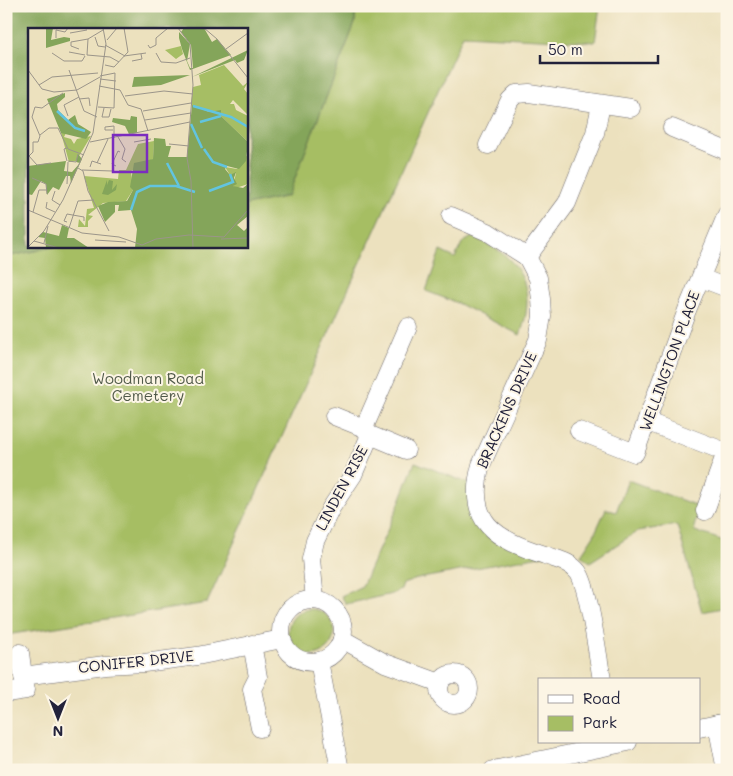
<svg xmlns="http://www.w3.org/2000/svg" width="733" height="776" viewBox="0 0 733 776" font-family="Mali,sans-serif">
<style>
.green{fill:#a6be64;stroke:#647050}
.forest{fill:#84a55a;stroke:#53644a}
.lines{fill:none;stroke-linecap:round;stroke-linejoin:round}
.minor-casing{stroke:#696569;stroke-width:19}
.minor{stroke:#fff;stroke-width:18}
.labels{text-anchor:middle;stroke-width:4;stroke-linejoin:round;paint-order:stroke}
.street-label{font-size:15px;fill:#22223b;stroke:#fcf5e5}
.park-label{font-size:15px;fill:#505949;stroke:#fcf5e5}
.inset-river{fill:none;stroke:#62c4e0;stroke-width:2.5}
.inset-road{fill:none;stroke:#9b958a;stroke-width:1}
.view{fill:#7b2cbf;fill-opacity:0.15;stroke:#7b2cbf;stroke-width:2.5}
.inset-edge{fill:none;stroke:#22223b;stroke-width:2.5}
</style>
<rect width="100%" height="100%" fill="#fcf5e5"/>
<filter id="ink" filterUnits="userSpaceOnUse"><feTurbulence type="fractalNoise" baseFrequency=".02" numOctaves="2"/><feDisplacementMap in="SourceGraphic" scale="10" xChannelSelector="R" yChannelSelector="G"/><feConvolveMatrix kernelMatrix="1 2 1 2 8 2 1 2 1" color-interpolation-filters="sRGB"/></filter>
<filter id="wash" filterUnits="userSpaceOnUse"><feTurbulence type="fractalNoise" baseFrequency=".0096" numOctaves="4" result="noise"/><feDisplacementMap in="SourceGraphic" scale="20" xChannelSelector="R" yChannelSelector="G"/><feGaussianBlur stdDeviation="1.12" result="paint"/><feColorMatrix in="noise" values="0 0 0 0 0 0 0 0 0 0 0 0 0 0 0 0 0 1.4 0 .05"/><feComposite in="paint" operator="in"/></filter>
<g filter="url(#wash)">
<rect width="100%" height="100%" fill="#ece1be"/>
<g class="green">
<polygon points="355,6 600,6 595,42 463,35 207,603 6,635 6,257 57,246 246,246 246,205 288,196 355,23"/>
<path d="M472,237C518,255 539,285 520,335L457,303L426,291L440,251L455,258L462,243Z"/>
<polygon points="415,462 475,486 484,520 545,555 417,579 403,584 401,590 392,594 346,604 341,596 362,586 396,511"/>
<polygon points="628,480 700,507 694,527 695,531 727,542 727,607 702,612 677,525 638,531 590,562 581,555 594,535 606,509 616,512"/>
<circle cx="311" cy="632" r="23"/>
</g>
<polygon class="forest" points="6,6 355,6 355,23 288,196 246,205 246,29 29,29 29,246 57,246 6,257"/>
</g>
<g filter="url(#ink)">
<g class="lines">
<g class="minor-casing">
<g id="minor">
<polyline points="672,128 727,151"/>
<polyline points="488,145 510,100 516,94 529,93 631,108"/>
<path d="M451,216L488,232L527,257L538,278L541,299L542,316L538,340L481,465C465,522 495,539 545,555C558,560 569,561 578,572C589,587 598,658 602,680"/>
<polyline points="527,257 567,203 595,133 601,105"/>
<polyline points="701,278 727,288"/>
<polyline points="334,416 364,428 370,435 406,450"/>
<polyline points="648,422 726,452 705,511"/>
<polyline points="364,428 408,327"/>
<polyline points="579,431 635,453 687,310 727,214"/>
<polyline points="315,600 311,559 315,541 331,508 353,475 370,435"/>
<circle cx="312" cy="631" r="31"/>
<polyline points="342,639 385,663 440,683"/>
<polyline points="252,644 258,677 252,689 260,728"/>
<polyline points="20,653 23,676"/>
<polyline points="319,661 340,770"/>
<circle cx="454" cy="689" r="15"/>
<polyline points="6,693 26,690 23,676 105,665 144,663 197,656 282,639"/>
<polyline points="717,724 726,770"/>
<polyline points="699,728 727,722"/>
<polyline points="493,770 628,742"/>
</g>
</g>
<use href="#minor" class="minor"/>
</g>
</g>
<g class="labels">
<g class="street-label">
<text transform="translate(670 361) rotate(-70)" y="5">WELLINGTON PLACE</text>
<text transform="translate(507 410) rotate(-66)" y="5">BRACKENS DRIVE</text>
<text transform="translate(342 488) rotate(-62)" y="5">LINDEN RISE</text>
<text transform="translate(136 662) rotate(-6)" y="5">CONIFER DRIVE</text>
</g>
<g class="park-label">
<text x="148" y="384">Woodman Road<tspan x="148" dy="17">Cemetery</tspan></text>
</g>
</g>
<g transform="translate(28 28)">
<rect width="220" height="220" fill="#ece1be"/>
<path d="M153,18L155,26L148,31L137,22ZM196,37L215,58L220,54L216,61L220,66V87L205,72L202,76H206L208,82L220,88V114L193,88V83L181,84L163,77L165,59L173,57L171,47ZM33,105H38L36,109L43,111L46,116L49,111L63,108L48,133L41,134ZM126,113L125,131L103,143L105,162L98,173L75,175L60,187L65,188L60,193V199H50L51,191L57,198L59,181L66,180L56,148L90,151L91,142H98L110,116ZM220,126V156L208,160L205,158L208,145L202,147L197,139L209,141Z" fill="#a6be64"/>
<path d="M18,0H25L23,12L36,9L42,10V13L18,20ZM156,0H176L184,14L189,11L203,27L162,42L154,21L151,10V4L162,16L159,33L162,40H165L163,17L153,4ZM220,22L216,32L209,35L207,32L164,49ZM162,47L133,57L104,59L106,49ZM37,65V69L29,76L30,82L40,92L47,87L50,96L63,104L58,111L33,105L19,71ZM164,77L181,84L193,82V88L220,114L218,133L211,141L199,138L197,141L202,147L208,144L206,150L209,156L205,158L215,160L220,156V188L209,197L216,203L220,199V220H107L109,201L103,182L90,183L91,177H87V184L77,194L70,178L80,174L99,173L105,162L102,159L106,135L125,131L126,110L137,111L138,118H143L140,129H159ZM103,88L109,89V105L101,106L97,98L84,94L85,90L102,92ZM50,126L54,131L43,155L42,148H38L31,162L25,159L19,167L18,156L13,153L4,167L0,166V138L38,133L36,143L44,144L52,135L48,134ZM79,152V157L81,152L85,153L84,162L89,156L88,162L80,167L74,166ZM34,197L41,200L39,210H46L61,220H18L17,210L10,209L15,204L31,208Z" fill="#84a55a"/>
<path class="inset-river" d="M165,78L203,89L220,99M29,83L47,100L57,103M172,94L193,88M163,96L174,120M176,121L185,134L199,139M139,135L151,158M181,163L205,154L202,146M103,182L109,164L122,158H148L167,164"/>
<path class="inset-road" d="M150,0L162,16L165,57L159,130L163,153L165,220M176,0L189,11L220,50M42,5L59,2M67,9L70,18L77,19M28,10V2L37,4L40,0M79,12L89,0M77,17L97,28M120,17L122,20L128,17V10L140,0M51,21L43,18V14L60,11L75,2M198,21L220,5M41,24L57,27M24,25L36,33H54L57,28M128,25L133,34L148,35L162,30M59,27L82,29L91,34M59,27L60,11M96,28L118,25M104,33L114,31L113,26M77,37L86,39L100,24L96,0M0,42L14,61L26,64L49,62L72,49M41,42L56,83L69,89M72,51L88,53M11,57L24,49L70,45M71,58L92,62L100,77L113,81L120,103M97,68L136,63L165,66M51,71L61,70L62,78M70,79L86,80L87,45L72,48M76,80L74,89H81L83,81M115,83L163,75M40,88L36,77L51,69M117,92L163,85M85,102H77V99L86,98V110M12,107L21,100H30L40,121L56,127M90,109L97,121L94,131L98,134M62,114L162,94M106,114L123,111M141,116L161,118M1,128L9,137L23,135M0,129L5,124V114H10L12,108L4,89L7,79L14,80L35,65M39,133L36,121L39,120M40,133L48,134L50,126M69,135L80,111M88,138L84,136L90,123L92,124M62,139L64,133L73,136M50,140L55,143L60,163L81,203M54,142L84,143M4,150L18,156L19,166M39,156L40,134M27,163L24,172L32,177M19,174L18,180L27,184M0,182L54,205L91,209L114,217L128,211L161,207L196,209L220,182M5,184L11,162H19M39,194L36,193L39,186L56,189V193M41,200L50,173L66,172M193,211L220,210M67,212L98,214M6,213L31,220M16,215L20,198M0,219L16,203L35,172L65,105L78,16L75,0"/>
<path class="view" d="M85,107H119V144H85Z"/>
<rect width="220" height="220" class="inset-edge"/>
</g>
<rect width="733" height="776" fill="none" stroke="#fcf5e5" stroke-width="25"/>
<rect x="538" y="678" width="162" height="65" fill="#fcf5e5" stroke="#a5a1a1"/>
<rect x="548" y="695" width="25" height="8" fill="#ffffff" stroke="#a5a1a1"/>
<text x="583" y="704" font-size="15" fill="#22223b">Road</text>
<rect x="548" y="716" width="25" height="15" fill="#a6be64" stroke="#a5a1a1"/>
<text x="583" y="728" font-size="15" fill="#22223b">Park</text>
<g transform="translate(58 718) rotate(180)" stroke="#fcf5e5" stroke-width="4" paint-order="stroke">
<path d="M0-4L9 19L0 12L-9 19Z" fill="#22223b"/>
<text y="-8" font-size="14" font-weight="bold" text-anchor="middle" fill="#22223b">N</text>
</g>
<path d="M540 55v8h118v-8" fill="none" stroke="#22223b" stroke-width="2.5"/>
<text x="548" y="55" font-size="15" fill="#22223b" stroke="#fcf5e5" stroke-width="4" paint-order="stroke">50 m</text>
</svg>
